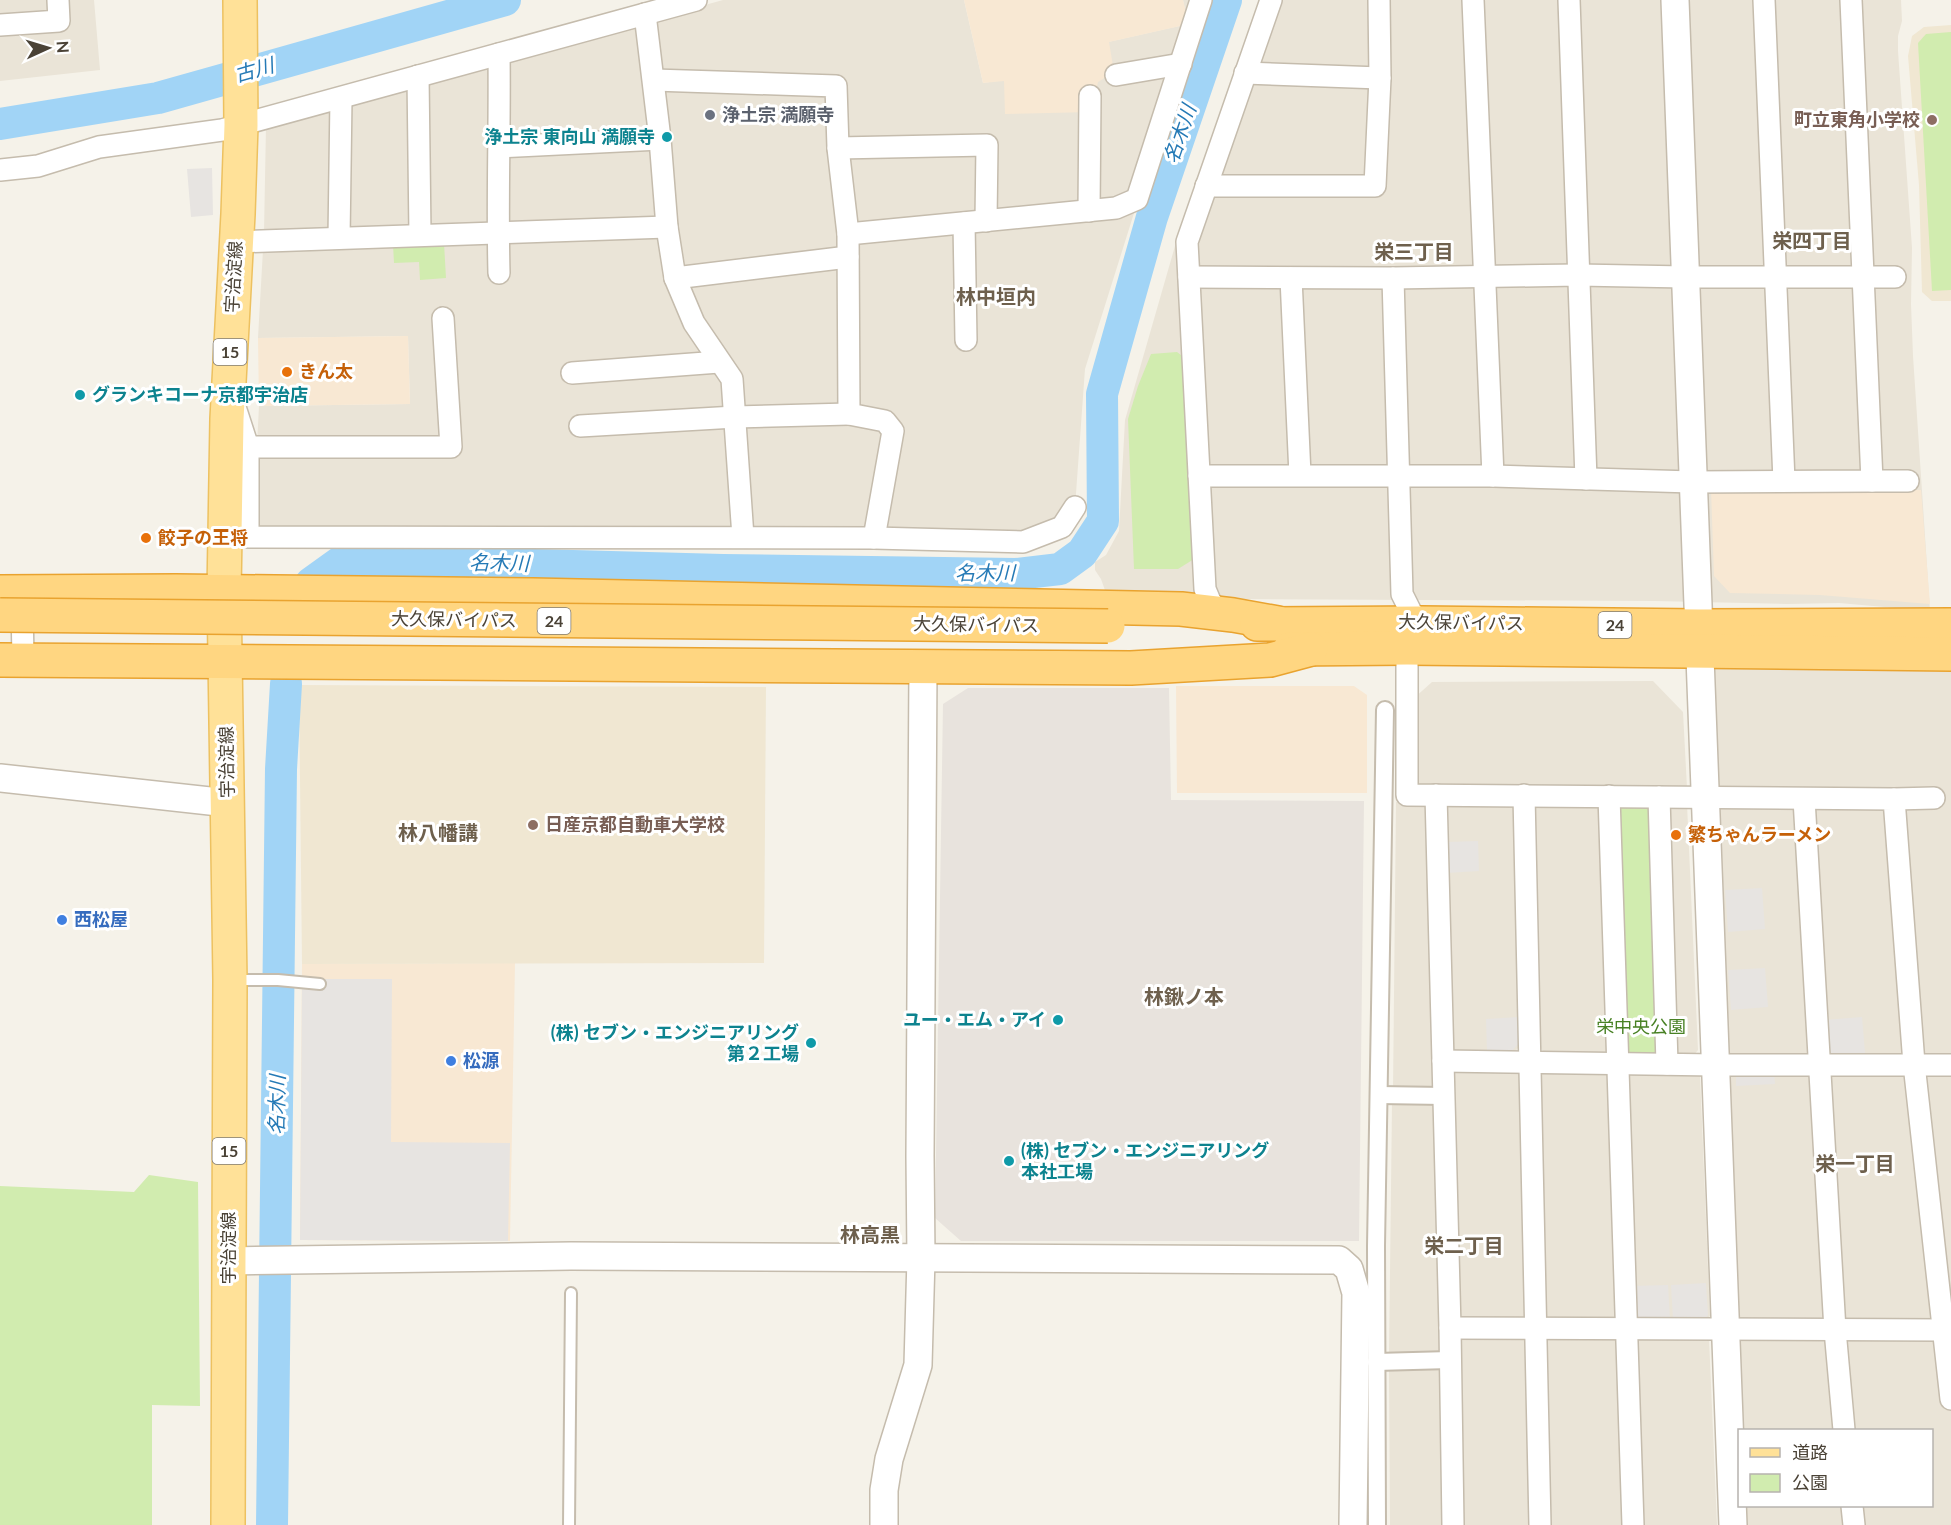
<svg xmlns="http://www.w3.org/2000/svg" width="1951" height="1525" viewBox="0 0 1951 1525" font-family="Lato,'Noto Sans JP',sans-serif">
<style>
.residential{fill:#eae4d7;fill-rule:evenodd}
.commercial{fill:#f8e8d3}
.industrial{fill:#e8e3dd}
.education{fill:#f0e7d2}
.green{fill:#d1ecaf}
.parking{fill:#e7e4e1}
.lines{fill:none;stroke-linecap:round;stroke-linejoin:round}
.river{stroke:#a1d4f6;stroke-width:32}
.service-casing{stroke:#c5bcad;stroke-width:14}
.pedestrian-casing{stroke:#c5bcad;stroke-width:20}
.minor-casing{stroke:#c5bcad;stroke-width:24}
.tertiary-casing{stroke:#c5bcad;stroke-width:30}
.primary-casing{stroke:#edc160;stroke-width:36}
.trunk-casing{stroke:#e9a32f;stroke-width:36}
.service{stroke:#fff;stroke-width:10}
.pedestrian{stroke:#fff;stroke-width:16}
.minor{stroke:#fff;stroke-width:21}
.tertiary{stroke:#fff;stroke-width:27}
.primary{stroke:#ffe198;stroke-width:33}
.trunk{stroke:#ffd681;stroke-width:33}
.trunk-bridge-casing{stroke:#e9a32f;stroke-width:36;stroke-linecap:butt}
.trunk-bridge{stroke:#ffd681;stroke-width:33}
.worship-dot{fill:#6b7280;stroke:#fff;stroke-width:2}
.education-dot{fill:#8d6e63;stroke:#fff;stroke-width:2}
.culture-dot{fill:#0f9aa8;stroke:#fff;stroke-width:2}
.food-dot{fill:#e8710a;stroke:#fff;stroke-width:2}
.shop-dot{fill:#3f7fe0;stroke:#fff;stroke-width:2}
.labels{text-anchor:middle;stroke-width:6;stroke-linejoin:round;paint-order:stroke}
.shield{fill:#fff;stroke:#807b72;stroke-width:1.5}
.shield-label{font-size:16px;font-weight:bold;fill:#4a4236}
.worship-label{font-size:18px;font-weight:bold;fill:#5b616d;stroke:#fff;text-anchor:start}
.education-label{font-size:18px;font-weight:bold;fill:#785e54;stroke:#fff;text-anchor:end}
.culture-label{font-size:18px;font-weight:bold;fill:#0d838f;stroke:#fff;text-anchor:end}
.street-label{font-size:18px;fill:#4a4236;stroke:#fff}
.food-label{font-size:18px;font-weight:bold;fill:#c56008;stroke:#fff;text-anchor:start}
.shop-label{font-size:18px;font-weight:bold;fill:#366cbe;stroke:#fff;text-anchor:start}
.park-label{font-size:18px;fill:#488124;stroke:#fff}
.water-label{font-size:20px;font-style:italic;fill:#257ab6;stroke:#fff}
.neighbourhood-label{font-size:20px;font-weight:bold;fill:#6e604d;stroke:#fff}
</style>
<rect width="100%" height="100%" fill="#f5f2e9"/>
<g class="residential">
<polygon points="0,0 94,0 100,70 0,81"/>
<polygon points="723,0 964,0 983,83 1004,80 1093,88 1108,42 1188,24 1183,0 1201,0 1085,369 1075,507 1023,542 256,533 256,463 259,406 410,404 408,336 258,338 264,232 266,126"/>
<polygon points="1263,0 1901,0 1902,21 1898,36 1898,51 1912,248 1911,304 1913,356 1930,611 1839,603 1787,604 1654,601 1240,599 1198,594 1106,593 1101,579 1095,570 1095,562 1106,555 1119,531 1125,420 1175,246"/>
<path d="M1700,651L1951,654V1525H1733ZM1740,1430H1932V1506H1740Z"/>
<polygon points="1653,681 1683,712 1687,788 1420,789 1413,780 1413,699 1432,682"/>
<polygon points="1396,802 1427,803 1436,1093 1393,1092"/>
<polygon points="1448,802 1511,803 1516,810 1522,1043 1514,1053 1456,1053 1451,1047 1443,808"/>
<polygon points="1539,802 1596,802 1603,810 1611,1048 1605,1054 1545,1053 1537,1045 1532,808"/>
<polygon points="1662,804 1687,804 1698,1050 1693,1056 1672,1056"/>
<polygon points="1545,1068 1610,1074 1619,1314 1614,1320 1550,1322 1543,1315 1537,1075"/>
<polygon points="1457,1069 1515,1069 1521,1077 1528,1314 1520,1321 1463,1321 1458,1315 1451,1074"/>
<polygon points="1626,1071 1696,1071 1700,1076 1710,1316 1707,1319 1636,1322"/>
<polygon points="1436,1102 1442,1356 1389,1357 1392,1103"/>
<polygon points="1518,1334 1527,1341 1532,1525 1462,1525 1457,1340 1463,1335"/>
<polygon points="1612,1335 1619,1341 1626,1525 1547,1525 1543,1343 1549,1336"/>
<polygon points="1636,1338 1709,1338 1717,1525 1638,1525"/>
<polygon points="1442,1367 1445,1525 1390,1525 1389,1368"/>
</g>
<g class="commercial">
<polygon points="964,0 1183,0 1189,24 1109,42 1114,72 1098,82 1091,112 1005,114 1004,81 983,83"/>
<polygon points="408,336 410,404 259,406 258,338"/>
<polygon points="1711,489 1921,490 1930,604 1820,595 1730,593 1714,576"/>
<polygon points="1176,686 1354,686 1367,695 1367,793 1177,793"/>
<polygon points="515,963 510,1241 300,1240 302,964"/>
</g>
<polygon class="industrial" points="968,688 1169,688 1171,800 1364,801 1359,1241 961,1241 935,1218 943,704"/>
<g class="education">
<polygon points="1951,25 1951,301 1932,301 1922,292 1919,185 1908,56 1912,36 1924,27"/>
<polygon points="299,685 766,687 764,963 302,964"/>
</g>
<g class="green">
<polygon points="1951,32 1951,290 1932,291 1918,43 1926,34"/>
<polygon points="444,243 446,278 420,280 419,262 394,263 393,245"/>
<polygon points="1177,352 1186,359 1194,559 1178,569 1134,569 1128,419 1138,386 1151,354"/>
<polygon points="1620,804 1654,804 1662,1056 1630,1058 1622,1051 1614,810"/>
<polygon points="149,1175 198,1182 200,1406 152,1405 152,1525 0,1525 0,1186 134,1192"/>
</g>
<g class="parking">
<polygon points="212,168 213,215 191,217 187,169"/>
<polygon points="1478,841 1479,871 1447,873 1446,842"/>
<polygon points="1762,888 1765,929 1728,932 1725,890"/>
<polygon points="1765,968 1768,1007 1731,1010 1728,970"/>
<polygon points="302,979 392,979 391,1142 510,1143 508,1241 300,1240"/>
<polygon points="1519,1017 1519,1043 1513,1050 1487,1051 1486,1019"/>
<polygon points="1862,1017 1865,1053 1832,1055 1826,1049 1824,1020"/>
<polygon points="1774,1070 1775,1084 1736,1086 1736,1072"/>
<polygon points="1706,1283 1708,1315 1705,1319 1673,1320 1671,1285"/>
<polygon points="1668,1285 1670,1319 1639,1320 1634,1315 1633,1286"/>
</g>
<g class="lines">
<g class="river">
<polyline points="0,124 158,98 505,0"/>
<polyline points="311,583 343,560 723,570 1016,574 1060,569 1082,553 1103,521 1102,394 1152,217 1226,0"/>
<polyline points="272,1525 281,769 286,684"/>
</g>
<g class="service-casing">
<g id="service">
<polyline points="233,980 278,980 320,984"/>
<polyline points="569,1525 571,1293"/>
</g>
</g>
<g class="pedestrian-casing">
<g id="pedestrian">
<polyline points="1379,1095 1444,1096"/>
<polyline points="1376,1362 1450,1360"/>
<polyline points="1377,1525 1376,1246 1385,710"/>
</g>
</g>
<g class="minor-casing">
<g id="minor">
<polyline points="1473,0 1493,476"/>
<polyline points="1569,0 1586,479"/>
<polyline points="1764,0 1784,481"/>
<polyline points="645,14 660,139 667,227 675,278 694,323 732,379 743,537"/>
<polyline points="0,25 59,21 58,0"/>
<polyline points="1245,73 1380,78"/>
<polyline points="1116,75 1181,64"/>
<polyline points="418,76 420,235"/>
<polyline points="500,147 660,139"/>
<polyline points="838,148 987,145 986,221"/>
<polyline points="0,170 38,166 99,147 222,130 696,0"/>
<polyline points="1206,186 1375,186 1380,78 1379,0"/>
<polyline points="1089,211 1090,96"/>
<polyline points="964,223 966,340"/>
<polyline points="848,234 1116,208 1137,199 1201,0"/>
<polyline points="339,238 341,98"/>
<polyline points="236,242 667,227"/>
<path d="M499,273C497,200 500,127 499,54"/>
<polyline points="1189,277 1393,278 1578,275 1685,277 1895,277"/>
<polyline points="675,278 848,257"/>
<polyline points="1291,278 1300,475"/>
<polyline points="1393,278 1402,594 1411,612 1422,623"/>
<polyline points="572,373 719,362"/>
<polyline points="235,407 248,447 248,537 874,538 893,431 885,421 849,414 848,234 838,148 836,86 654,80"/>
<polyline points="580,426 735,417 849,414"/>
<polyline points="236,447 451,447 443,318"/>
<polyline points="1199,476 1493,476 1692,482 1872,481 1851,0"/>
<polyline points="1872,481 1908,481"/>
<polyline points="874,538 1023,542 1062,527 1075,507"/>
<polyline points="22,604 23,660"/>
<polyline points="1221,614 1210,601 1205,589 1187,242 1271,0"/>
<polyline points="1407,648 1407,795 1894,799 1914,1064 1951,1399"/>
<polyline points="1436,795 1450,1328 1453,1525"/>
<polyline points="1524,795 1540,1525"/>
<polyline points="1609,796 1633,1525"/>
<polyline points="1659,797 1667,1064"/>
<polyline points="1804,799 1835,1330 1844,1430"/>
<polyline points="1894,799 1934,798"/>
<polyline points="1443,1061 1716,1065 1951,1065"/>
<polyline points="1450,1328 1943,1330"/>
<polyline points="1852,1506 1854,1525"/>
</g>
</g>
<g class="tertiary-casing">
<g id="tertiary">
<polyline points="1675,0 1733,1525"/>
<polyline points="0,778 228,803"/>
<polyline points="228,1261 571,1256 1339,1260 1349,1269 1356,1293 1353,1525"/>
<polyline points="884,1525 884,1490 889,1459 918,1365 921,1258 920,1156 923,667"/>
</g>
</g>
<g class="primary-casing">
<polyline id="primary" points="228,1525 230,980 224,592 227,419 238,214 241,125 240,0"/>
</g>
<g class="trunk-casing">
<g id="trunk">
<polyline points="0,592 176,591 533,595 1181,609 1233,615 1278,623"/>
<polyline points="1257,624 1422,623 1699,626 1951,625"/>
<polyline points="1290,649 1407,648 1951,654"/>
<polyline points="0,660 1131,668 1270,660 1311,649"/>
</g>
</g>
<use href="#service" class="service"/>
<use href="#pedestrian" class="pedestrian"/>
<use href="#minor" class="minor"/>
<use href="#tertiary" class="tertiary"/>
<use href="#primary" class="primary"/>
<use href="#trunk" class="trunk"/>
<g class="trunk-bridge-casing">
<polyline id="trunk-bridge" points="0,615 1108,626"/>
</g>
<use href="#trunk-bridge" class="trunk-bridge"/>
</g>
<circle class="worship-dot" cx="710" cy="115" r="6"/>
<g class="education-dot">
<circle cx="1932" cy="120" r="6"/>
<circle cx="533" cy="825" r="6"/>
</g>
<g class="culture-dot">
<circle cx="667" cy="137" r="6"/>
<circle cx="80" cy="395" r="6"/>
<circle cx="1058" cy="1020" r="6"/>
<circle cx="811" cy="1043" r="6"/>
<circle cx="1009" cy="1161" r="6"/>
</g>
<g class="food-dot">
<circle cx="287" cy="372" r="6"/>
<circle cx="146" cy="538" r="6"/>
<circle cx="1676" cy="835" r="6"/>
</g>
<g class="shop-dot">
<circle cx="62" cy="920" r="6"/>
<circle cx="451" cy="1061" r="6"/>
</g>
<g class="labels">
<g class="shield">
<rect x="213.5" y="339" width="33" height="26" rx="4.5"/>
<rect x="537.5" y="608" width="33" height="26" rx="4.5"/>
<rect x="1598.5" y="612" width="33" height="26" rx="4.5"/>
<rect x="212.5" y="1138" width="33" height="26" rx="4.5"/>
</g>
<g class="shield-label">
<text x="230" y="358">15</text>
<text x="554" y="627">24</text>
<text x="1615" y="631">24</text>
<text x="229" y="1157">15</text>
</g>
<g class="worship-label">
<text x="722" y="121">浄土宗 満願寺</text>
</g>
<g class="education-label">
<text x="1920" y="126">町立東角小学校</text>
<text x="545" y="831" text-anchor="start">日産京都自動車大学校</text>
</g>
<g class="culture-label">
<text x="655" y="143">浄土宗 東向山 満願寺</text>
<text x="92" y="401" text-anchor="start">グランキコーナ京都宇治店</text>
<text x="1046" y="1026">ユー・エム・アイ</text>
<text x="799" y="1039">(株) セブン・エンジニアリング<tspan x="799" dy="21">第２工場</tspan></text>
<text x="1021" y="1157" text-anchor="start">(株) セブン・エンジニアリング<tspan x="1021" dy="21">本社工場</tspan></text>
</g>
<g class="street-label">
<text transform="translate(234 277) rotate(-87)" y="6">宇治淀線</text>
<text transform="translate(454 620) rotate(1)" y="6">大久保バイパス</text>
<text transform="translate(1461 623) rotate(1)" y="6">大久保バイパス</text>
<text transform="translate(976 625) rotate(1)" y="6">大久保バイパス</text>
<text transform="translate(227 762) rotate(-91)" y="6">宇治淀線</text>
<text transform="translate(229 1248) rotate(-90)" y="6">宇治淀線</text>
</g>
<g class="food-label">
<text x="299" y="378">きん太</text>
<text x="158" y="544">餃子の王将</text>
<text x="1688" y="841">繁ちゃんラーメン</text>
</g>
<g class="shop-label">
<text x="74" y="926">西松屋</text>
<text x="463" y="1067">松源</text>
</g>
<g class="park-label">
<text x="1641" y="1033">栄中央公園</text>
</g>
<g class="water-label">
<text transform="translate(254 70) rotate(-16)" y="7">古川</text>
<text transform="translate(1180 134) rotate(-71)" y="7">名木川</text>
<text transform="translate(499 563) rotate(1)" y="7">名木川</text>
<text x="985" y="580">名木川</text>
<text transform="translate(277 1105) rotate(-89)" y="7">名木川</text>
</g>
<g class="neighbourhood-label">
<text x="1812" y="248">栄四丁目</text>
<text x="1414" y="259">栄三丁目</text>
<text x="996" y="304">林中垣内</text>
<text x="438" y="840">林八幡講</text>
<text x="1184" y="1004">林鍬ノ本</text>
<text x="1855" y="1171">栄一丁目</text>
<text x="870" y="1242">林高黒</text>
<text x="1464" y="1253">栄二丁目</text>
</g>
</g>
<rect x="1738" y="1429" width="195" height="78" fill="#ffffff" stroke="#b7b3af" stroke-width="1.5"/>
<rect x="1750" y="1448" width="30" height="9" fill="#ffe198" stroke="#b7b3af" stroke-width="1.5"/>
<text x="1792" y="1459" font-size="18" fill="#4a4236">道路</text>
<rect x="1750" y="1474" width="30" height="18" fill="#d1ecaf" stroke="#b7b3af" stroke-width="1.5"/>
<text x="1792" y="1489" font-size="18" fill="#4a4236">公園</text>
<g transform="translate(48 48) rotate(86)" stroke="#ffffff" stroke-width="4.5" paint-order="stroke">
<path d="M0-4.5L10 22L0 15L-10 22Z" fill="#4a4236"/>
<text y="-9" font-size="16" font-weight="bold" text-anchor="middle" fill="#4a4236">N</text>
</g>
</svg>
